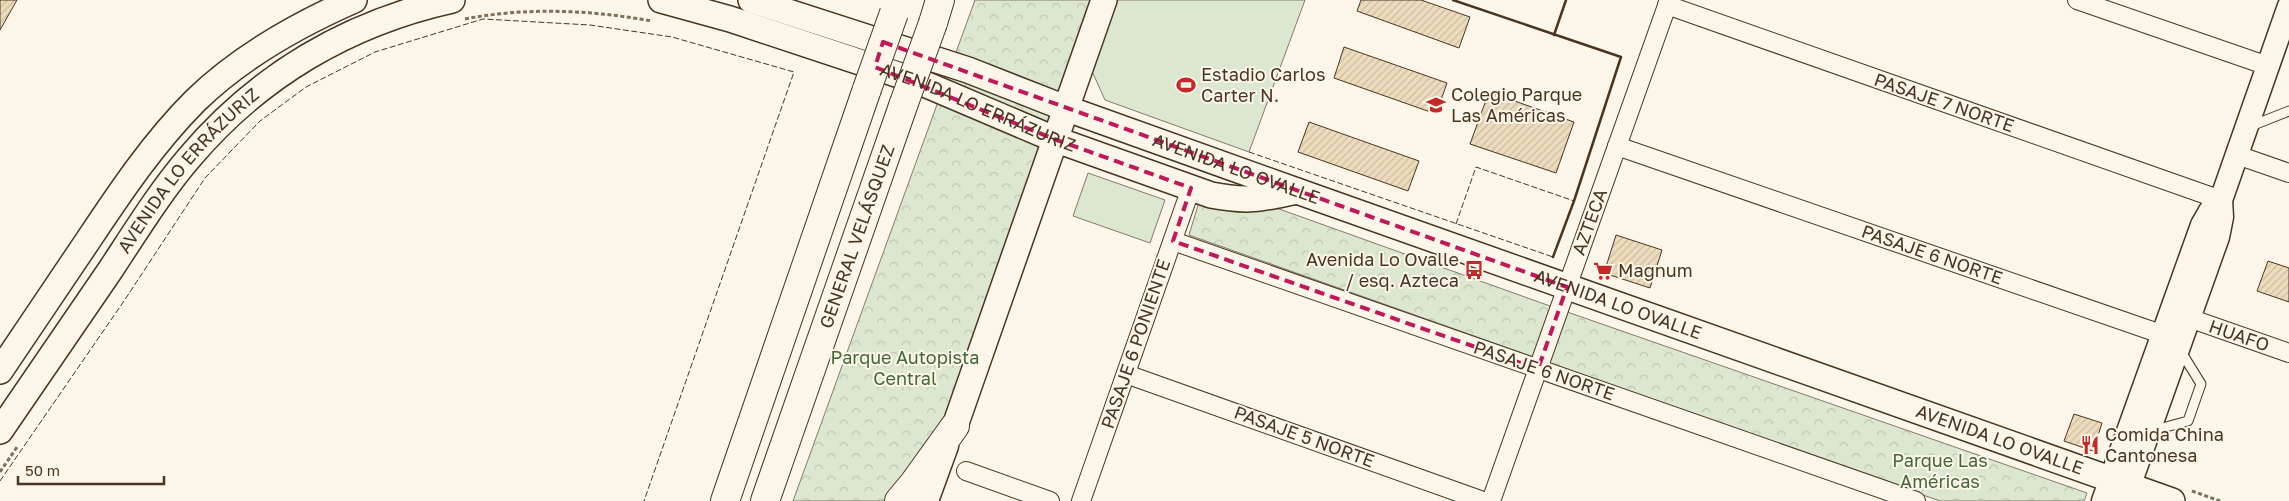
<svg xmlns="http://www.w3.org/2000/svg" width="2289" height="501" viewBox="0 0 2289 501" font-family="'Golos Text',sans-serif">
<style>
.forest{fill:url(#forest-crowns);stroke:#887966}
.garden{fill:#dce7d0;stroke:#887966}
.building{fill:url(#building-hatch);stroke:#4a3520}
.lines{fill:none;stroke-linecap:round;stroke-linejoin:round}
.service-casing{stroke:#4a3520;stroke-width:11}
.minor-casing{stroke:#4a3520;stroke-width:20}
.tertiary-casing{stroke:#4a3520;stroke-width:25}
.secondary-casing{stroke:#4a3520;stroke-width:28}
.motorway-casing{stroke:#4a3520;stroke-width:30}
.path{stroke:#7f6f5c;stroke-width:3;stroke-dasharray:4 2.5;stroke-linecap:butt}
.service{stroke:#fbf6e9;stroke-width:9}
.minor{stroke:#fbf6e9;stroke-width:18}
.tertiary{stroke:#fbf6e9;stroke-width:22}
.secondary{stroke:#fbf6e9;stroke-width:25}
.motorway{stroke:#fbf6e9;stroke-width:28}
.motorway-bridge-casing{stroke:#4a3520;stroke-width:30;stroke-linecap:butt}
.motorway-bridge{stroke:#fbf6e9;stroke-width:28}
.fence{stroke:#4a3520;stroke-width:1;stroke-dasharray:6 2.5;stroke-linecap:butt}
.wall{stroke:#4a3520;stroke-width:2.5}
.marked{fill:none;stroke:#c2185b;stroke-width:4;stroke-dasharray:10 6;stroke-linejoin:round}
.labels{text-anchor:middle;stroke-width:4;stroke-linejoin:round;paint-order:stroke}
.poi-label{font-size:18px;fill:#4a3520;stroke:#fbf6e9;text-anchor:start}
.street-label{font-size:18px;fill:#4a3520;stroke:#fbf6e9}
.park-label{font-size:18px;fill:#436837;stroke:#fbf6e9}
</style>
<defs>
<pattern id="forest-crowns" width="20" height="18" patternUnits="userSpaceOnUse" patternTransform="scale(1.25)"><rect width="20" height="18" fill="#dce7d0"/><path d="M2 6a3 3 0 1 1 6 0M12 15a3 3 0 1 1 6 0" fill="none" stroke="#bec7b2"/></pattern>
<pattern id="building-hatch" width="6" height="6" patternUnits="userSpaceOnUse" patternTransform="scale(1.25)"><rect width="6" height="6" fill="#ecdcbc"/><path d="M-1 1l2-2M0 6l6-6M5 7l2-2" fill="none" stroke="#ccbda1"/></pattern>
</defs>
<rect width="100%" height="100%" fill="#fbf6e9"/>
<g class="forest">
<polygon points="975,0 1092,0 943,429 887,501 793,501"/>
<polygon points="1199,202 1268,205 1550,306 2087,493 2084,501 1940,501 1189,235"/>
</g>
<g class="garden">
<polygon points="1117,0 1305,0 1249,152 1105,100 1091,69"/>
<polygon points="1088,173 1165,200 1150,243 1073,216"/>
</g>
<g class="building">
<polygon points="0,0 17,0 0,30"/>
<polygon points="1361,0 1421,0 1470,17 1459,48 1357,11"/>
<polygon points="1344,47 1447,83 1436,114 1334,78"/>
<polygon points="1489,92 1574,122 1556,173 1470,144"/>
<polygon points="1309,122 1419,161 1408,191 1298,152"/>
<polygon points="1616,235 1662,250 1650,288 1604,273"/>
<polygon points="2268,261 2289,268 2289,302 2257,291"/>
<polygon points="2074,414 2102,423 2093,451 2064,441"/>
</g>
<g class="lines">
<g class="service-casing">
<g id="service">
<polyline points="2251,126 2289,111"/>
<polyline points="2151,431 2188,421 2201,384 2180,350"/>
</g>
</g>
<g class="minor-casing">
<g id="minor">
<polyline points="2077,0 2268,66"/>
<polyline points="1667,5 2221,200"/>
<polyline points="1617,146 2161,334"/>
<polyline points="2237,155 2289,173"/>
<polyline points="1173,241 1916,501"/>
<polyline points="2189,318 2289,353"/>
<polyline points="1126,374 1483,501"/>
<polyline points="966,471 1050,501"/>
<polyline points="1081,501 1191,188"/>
<polyline points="1491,501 1669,0"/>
</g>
</g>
<g class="tertiary-casing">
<g id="tertiary">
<polyline points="927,501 947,446"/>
<polyline points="2103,501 2202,225 2210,211 2221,200"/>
<polyline points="2124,501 2218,237 2222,217 2221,200 2289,6"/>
</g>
</g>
<g class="secondary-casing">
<g id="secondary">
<path id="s1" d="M661,0L730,19L920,82L1054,139L1211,195C1247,202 1261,199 1297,191"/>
<path id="s2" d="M751,0L968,70L1065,108L1297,191L2172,501"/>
<path d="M0,371C30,327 59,283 89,239C121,191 154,142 195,101C240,57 297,25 354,0"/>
<polyline points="955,426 1104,0"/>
<path id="s3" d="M0,431C37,377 74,323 111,269C136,231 160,192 189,158C258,76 348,23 452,0"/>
</g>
</g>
<g class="motorway-casing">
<g id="motorway">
<polyline points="933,23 940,0"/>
<polyline points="725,501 867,89"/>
<path id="s4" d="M765,501L904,103"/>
<polyline points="899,501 914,483 955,426"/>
</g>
</g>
<g class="path">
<path d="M465,19C527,7 590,10 652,21"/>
<polyline points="0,472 17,447"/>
<polyline points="2192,491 2220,501"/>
</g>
<use href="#service" class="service"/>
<use href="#minor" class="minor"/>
<use href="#tertiary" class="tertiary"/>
<use href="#secondary" class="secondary"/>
<use href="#motorway" class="motorway"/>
<g class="motorway-bridge-casing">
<g id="motorway-bridge">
<polyline points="867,89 894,13"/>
<polyline points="904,103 933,23"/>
</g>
</g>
<use href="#motorway-bridge" class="motorway-bridge"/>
<g class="fence">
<polyline points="1249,152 1553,257"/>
<polyline points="1456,224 1476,167 1574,201"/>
<polyline points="0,481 124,301 205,178 260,121 306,87 375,52 483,19 590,25 672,37 794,72 644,501"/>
</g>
<g class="wall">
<polyline points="1453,0 1621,57 1574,201 1553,257"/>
<polyline points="1554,35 1566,0"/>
</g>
</g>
<path class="marked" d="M883,42L1567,287L1538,369L1173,241L1191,188L1054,139L875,67Z"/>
<defs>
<g id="stadium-bare" transform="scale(1.5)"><path d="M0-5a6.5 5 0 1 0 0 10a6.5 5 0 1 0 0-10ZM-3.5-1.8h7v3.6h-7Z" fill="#c62828" stroke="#fbf6e9" stroke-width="2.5" paint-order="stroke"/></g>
<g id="school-bare" transform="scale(1.5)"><path d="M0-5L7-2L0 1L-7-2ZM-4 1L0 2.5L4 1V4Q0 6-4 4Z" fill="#c62828" stroke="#fbf6e9" stroke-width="2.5" paint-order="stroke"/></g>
<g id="bus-bare" transform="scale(1.5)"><path d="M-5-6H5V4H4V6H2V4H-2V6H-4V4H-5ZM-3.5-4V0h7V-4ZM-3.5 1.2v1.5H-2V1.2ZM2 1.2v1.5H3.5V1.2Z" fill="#c62828" stroke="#fbf6e9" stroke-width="2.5" paint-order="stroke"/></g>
<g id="supermarket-bare" transform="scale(1.5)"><path d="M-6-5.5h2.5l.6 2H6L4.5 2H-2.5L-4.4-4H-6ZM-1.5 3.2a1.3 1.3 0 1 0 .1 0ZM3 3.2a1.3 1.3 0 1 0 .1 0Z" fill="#c62828" stroke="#fbf6e9" stroke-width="2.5" paint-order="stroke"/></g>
<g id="restaurant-bare" transform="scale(1.5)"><path d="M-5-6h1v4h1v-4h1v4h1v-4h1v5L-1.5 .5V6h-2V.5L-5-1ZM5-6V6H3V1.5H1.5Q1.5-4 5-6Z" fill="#c62828" stroke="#fbf6e9" stroke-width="2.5" paint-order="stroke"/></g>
</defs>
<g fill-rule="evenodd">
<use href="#stadium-bare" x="1186" y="85"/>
<use href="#school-bare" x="1436" y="105"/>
<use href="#bus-bare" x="1474" y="270"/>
<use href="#supermarket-bare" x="1603" y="271"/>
<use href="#restaurant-bare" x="2090" y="445"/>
</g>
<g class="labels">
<g class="poi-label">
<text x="1201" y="81">Estadio Carlos<tspan x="1201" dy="21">Carter N.</tspan></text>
<text x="1451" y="101">Colegio Parque<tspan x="1451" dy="21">Las Américas</tspan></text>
<text x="1459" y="266" text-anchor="end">Avenida Lo Ovalle<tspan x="1459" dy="21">/ esq. Azteca</tspan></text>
<text x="1618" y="277">Magnum</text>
<text x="2105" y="441">Comida China<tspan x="2105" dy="21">Cantonesa</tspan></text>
</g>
<g class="street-label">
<text transform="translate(1944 103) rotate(19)" y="6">PASAJE 7 NORTE</text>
<text dy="6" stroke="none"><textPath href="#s1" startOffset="335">AVENIDA LO ERRÁZURIZ</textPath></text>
<text dy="6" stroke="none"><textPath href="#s2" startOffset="514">AVENIDA LO OVALLE</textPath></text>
<text dy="6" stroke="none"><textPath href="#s3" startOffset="322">AVENIDA LO ERRÁZURIZ</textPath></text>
<text transform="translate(1590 222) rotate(-70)" y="6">AZTECA</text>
<text dy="6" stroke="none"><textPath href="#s4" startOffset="280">GENERAL VELÁSQUEZ</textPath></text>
<text transform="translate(1932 255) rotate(19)" y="6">PASAJE 6 NORTE</text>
<text dy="6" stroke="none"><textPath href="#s2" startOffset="919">AVENIDA LO OVALLE</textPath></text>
<text transform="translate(2239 336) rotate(19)" y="6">HUAFO</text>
<text transform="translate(1136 344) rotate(-71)" y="6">PASAJE 6 PONIENTE</text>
<text transform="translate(1544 371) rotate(19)" y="6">PASAJE 6 NORTE</text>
<text transform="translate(1304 437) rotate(20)" y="6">PASAJE 5 NORTE</text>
<text dy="6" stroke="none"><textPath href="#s2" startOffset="1324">AVENIDA LO OVALLE</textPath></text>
</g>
<g class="park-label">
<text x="905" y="364">Parque Autopista<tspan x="905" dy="21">Central</tspan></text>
<text x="1940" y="467">Parque Las<tspan x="1940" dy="21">Américas</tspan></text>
</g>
</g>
<path d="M18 476v8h146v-8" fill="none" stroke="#4a3520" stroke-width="2.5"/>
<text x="25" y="476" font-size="15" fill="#4a3520" stroke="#fbf6e9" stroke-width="4" paint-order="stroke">50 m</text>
</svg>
